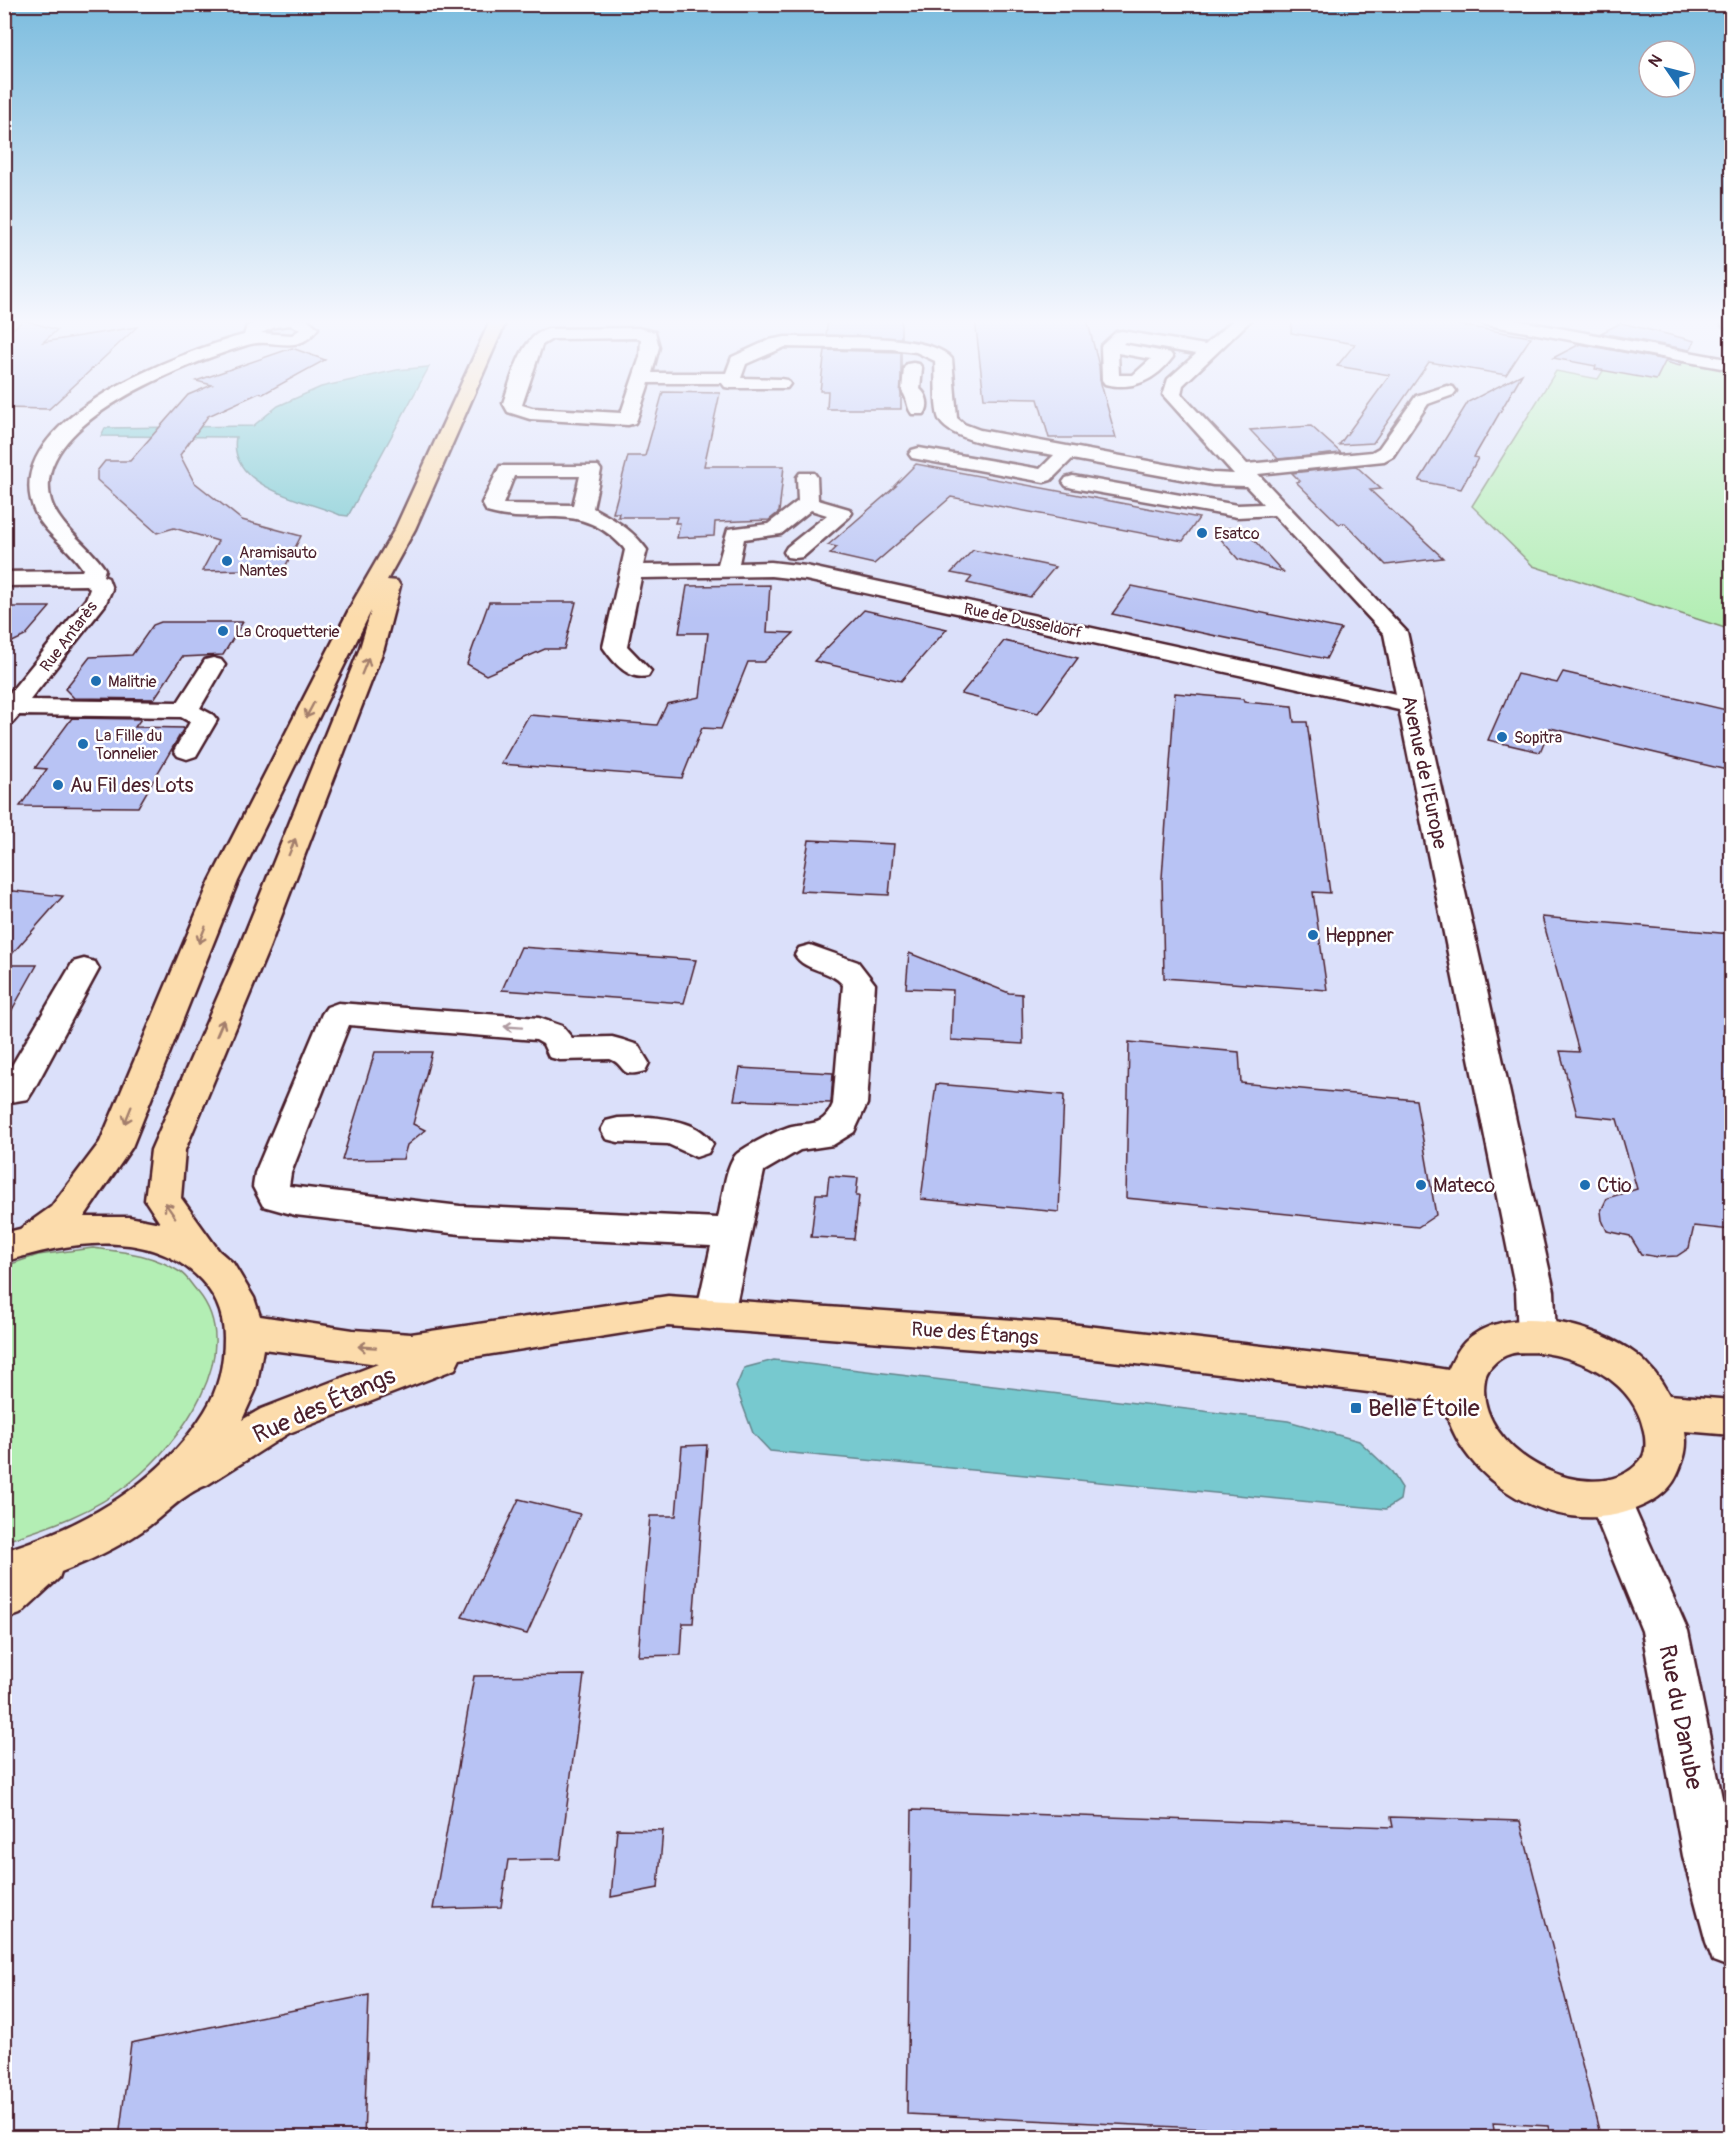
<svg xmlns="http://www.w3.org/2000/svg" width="1736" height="2142" viewBox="0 0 1736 2142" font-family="Pangolin,sans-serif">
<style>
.built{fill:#dbe0fa}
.green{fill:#b3eeb4;stroke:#7e8670;stroke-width:1.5}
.water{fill:#77c9cf;stroke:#65858d;stroke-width:1.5}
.building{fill:#b8c3f4;stroke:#4a1f2b;stroke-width:1.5}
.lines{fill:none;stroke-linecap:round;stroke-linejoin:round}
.minor-casing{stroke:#4a1f2b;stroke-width:5}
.major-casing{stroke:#4a1f2b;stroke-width:5}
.minor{fill:#fff;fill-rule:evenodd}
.major{fill:#fcdcac;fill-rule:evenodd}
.oneway{stroke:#a37e6c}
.oneway2{stroke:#ae9aa0}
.poi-dot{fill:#1f6fb2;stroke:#fff;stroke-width:2}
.labels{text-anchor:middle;stroke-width:5;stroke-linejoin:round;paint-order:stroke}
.far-poi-label{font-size:16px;fill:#4a1f2b;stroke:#fff;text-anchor:start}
.far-street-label{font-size:16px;fill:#4a1f2b;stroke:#fff}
.street-label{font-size:20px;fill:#4a1f2b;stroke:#fff}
.poi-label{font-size:20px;fill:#4a1f2b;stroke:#fff;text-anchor:start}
.near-street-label{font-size:24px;fill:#4a1f2b;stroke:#fff}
.near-poi-label{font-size:24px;fill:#4a1f2b;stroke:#fff;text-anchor:start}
</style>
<rect width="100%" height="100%" fill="#eaedfc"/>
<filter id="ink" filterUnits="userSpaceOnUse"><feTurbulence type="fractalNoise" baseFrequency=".0167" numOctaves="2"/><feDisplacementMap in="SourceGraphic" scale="12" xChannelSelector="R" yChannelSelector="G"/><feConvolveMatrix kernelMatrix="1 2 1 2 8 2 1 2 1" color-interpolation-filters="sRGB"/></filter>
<g filter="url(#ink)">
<polygon class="built" points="5,319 1465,319 1618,347 1598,379 1533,566 1731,630 1731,2137 5,2138"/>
<g class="green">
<polygon points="1618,347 1731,369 1731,630 1533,566 1472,506 1556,371 1598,379"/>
<path d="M93,1248C125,1252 152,1254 180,1272C187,1276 192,1286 198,1292C247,1351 180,1444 131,1482C94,1512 50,1527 5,1541V1266L38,1255Z"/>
</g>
<g class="water">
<path d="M429,367L348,516L340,515C306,500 227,488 236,437L101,436L105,428L253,426L278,406L321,387L397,370Z"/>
<polygon points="774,1360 1288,1421 1359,1441 1392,1472 1402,1488 1400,1500 1386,1509 770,1451 753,1433 736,1387 744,1368"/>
</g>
<g class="building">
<polygon points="828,319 901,319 901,338 826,335"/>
<polygon points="975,319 1087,319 1099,366 1100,380 1116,438 1049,438 1038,399 984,398"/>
<polygon points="1292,319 1423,319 1531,337 1506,375 1429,362 1373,443 1339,445 1390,375 1337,366 1355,344 1291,333"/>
<polygon points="24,320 57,330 43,342 137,327 49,409 4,408 4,336"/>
<polygon points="1621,323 1695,341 1690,350 1601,333"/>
<polygon points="1580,344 1682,363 1680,366 1665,362 1656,380 1595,369 1596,366 1553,358"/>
<polygon points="292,348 325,360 263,394 259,393 208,416 180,455 194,482 242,520 301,536 284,569 202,571 218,541 174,528 157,533 97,480 97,471 105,461 130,461 188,395 212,385 196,381"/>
<polygon points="825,350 901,352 901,409 827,409 828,391 820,391"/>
<polygon points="1522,374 1474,457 1478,458 1461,489 1419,481 1468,402"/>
<polygon points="663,392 720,393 704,466 784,466 779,512 769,520 715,522 714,536 677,538 680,523 675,523 677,517 618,517 619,513 613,513 628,456 645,456"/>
<polygon points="1311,426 1341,453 1278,459 1250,430"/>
<polygon points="916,464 1053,490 1199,518 1183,541 951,497 874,564 830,554 837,547 828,545 896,486 894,486"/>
<polygon points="1356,466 1381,489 1370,490 1443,558 1386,565 1345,523 1339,524 1296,482 1300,481 1292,473"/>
<polygon points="1242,527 1283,572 1238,559 1212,529"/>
<polygon points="973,550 1055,567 1030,597 967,583 972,577 951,573"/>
<polygon points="770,585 767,632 794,633 764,662 748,662 721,729 702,728 682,778 501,764 529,715 657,725 667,704 700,697 708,633 679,633 687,586"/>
<polygon points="1132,586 1341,629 1326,659 1112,614"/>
<polygon points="489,602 576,602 564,649 545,649 486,675 467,664"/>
<polygon points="4,607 50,607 25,636 4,646"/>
<polygon points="864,610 925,624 947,629 901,681 814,661"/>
<polygon points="161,622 243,622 223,655 182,657 154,699 74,698 65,689 90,657 132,655 153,625"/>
<polygon points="1004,641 1078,658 1038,713 961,694"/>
<polygon points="1563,672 1731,711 1731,771 1550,728 1540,752 1488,740 1517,674 1557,683"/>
<polygon points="1175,693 1243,699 1244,702 1292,706 1294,722 1307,722 1330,893 1313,892 1327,990 1164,978 1162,878"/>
<polygon points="72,718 141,719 135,727 184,728 138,807 20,806 47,769 35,768"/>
<polygon points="809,840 894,844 889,895 800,891"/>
<polygon points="4,890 63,896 4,963"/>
<polygon points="1542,917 1731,934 1731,1230 1694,1226 1689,1248 1677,1256 1658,1257 1641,1254 1630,1236 1607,1231 1602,1220 1601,1211 1607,1198 1637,1189 1617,1119 1577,1115 1560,1051 1579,1052"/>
<polygon points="521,947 696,960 684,1003 502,990"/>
<polygon points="909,953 1009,993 1022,994 1023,1044 951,1040 953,990 906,988"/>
<polygon points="4,965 37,965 4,1024"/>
<polygon points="1129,1042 1239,1052 1241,1083 1416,1100 1436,1215 1418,1227 1126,1198"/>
<polygon points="375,1052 432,1052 413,1124 425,1130 407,1145 403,1159 342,1160"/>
<polygon points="740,1068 833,1073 831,1103 734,1100"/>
<polygon points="936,1084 1064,1095 1059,1212 921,1199"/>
<polygon points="829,1176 858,1178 856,1196 859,1196 854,1239 811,1237 816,1194 827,1194"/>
<polygon points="707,1445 693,1623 683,1623 681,1655 638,1656 650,1516 676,1516 682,1446"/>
<polygon points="519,1499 580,1514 527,1634 462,1617"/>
<polygon points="584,1675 560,1859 508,1860 501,1907 433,1909 474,1676"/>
<polygon points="912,1810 1393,1827 1391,1817 1520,1821 1601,2138 1551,2138 1548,2126 1493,2123 1495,2138 1408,2138 907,2114"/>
<polygon points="617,1829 663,1830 658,1888 611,1897"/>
<polygon points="369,1995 364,2138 119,2138 131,2043"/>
</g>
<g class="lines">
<g class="minor-casing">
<g id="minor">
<path d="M266,319H307L318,328C297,358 274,336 247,345C191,362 28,422 51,501C59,527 90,546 105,569L103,576L108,578L112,589L105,605L30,700L178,702L205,660L213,658L221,660L225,665L200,708L213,715L217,720L196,756L187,759L178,756L174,751L190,722L181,717L19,715L13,722L4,724V700L86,599L90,589L87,585L4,586V572L82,571L83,569C68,545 37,530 31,500C11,416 182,351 244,335L247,326ZM290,325L301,329L292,335L261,333L275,327Z"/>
<path d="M1234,319H1252L1183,385L1181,394L1247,464L1372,452L1379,448L1416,396L1447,386L1453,387L1456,391L1453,395L1428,404L1393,456L1384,461L1258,474L1407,632L1554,1291L1556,1336L1551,1347L1537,1352L1523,1347L1518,1336L1516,1291L1399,710L806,580L771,576L641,578L627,646L651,671L648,676C629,681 613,662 603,647L625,550L623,547C577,498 540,528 487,512L482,503L500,466H598L601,470L593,508C615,520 632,529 647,550L643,565L718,564L728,529L768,524L798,501L797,477L800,473H814L817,477L818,500L849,509L852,513L849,517L803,557L795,558L787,557L784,552L787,547L827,515L811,510L781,534L744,539L739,563L771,562L806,566L1396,694L1384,634L1274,515L1237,517L1073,488L1066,486L1063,482L1066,478L1073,476L1237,505L1263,504L1246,486L1213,485L1072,459L1051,480L1044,482L912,458L909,454L912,450L919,448L1040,469L1054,455C1027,450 955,445 940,421C934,411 936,375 935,361L916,352L892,349L785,347L746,364L741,378L781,379L787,380L790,384L787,388H731L725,387L722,383H649L637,419L635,423L628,425L530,419L508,412L503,403C512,379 520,336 548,329L638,328L655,332L659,347L652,373H726L732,357L769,340L785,337C820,338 931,331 952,359L957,418L964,424L980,430L1213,473L1234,474L1163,395L1168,379L1196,354L1125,342L1123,344L1170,353L1173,357C1156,380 1133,391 1105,384L1102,380L1101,346L1116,332L1122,331L1205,345ZM637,338L641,339L640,357L621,413L532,408L522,405L542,345L552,339ZM1118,353L1151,359L1133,375H1119ZM514,476H580L573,505L503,504Z"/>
<polygon points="1475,319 1510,319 1732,360 1732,370 1483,324"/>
<polygon points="1730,320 1732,320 1732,331 1722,325"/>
<path d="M913,363L919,364L922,368L920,389C927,395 930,406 924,414H912C906,406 909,401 902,391L904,368L907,364Z"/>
<path d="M810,945L858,962L875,984L867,1104L854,1132L833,1145L800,1150L764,1171L734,1314L729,1325L715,1330L701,1325L696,1314L711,1246L460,1234L295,1215L263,1206L253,1187L255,1173L322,1014L327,1007L338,1003L539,1018L562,1026L572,1038L612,1037L623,1040L638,1045L649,1063L645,1071C618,1079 627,1065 610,1059L560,1060L549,1057L543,1044L536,1040L349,1025L291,1173L289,1186L460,1206L718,1218C722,1203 725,1167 735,1156C741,1148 782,1128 792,1126C813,1122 823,1127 833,1104L843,985C831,969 805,972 795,955L799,948Z"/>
<polygon points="84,959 95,962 99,969 33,1091 28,1099 4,1103 4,1079 73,962"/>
<path d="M649,1117C672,1119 701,1123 713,1144L708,1153L696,1157L668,1144L618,1142L606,1139L601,1130L606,1121L618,1118Z"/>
<polygon points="1609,1479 1624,1485 1688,1631 1732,1847 1732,1968 1713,1961 1706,1942 1683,1856 1642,1631 1588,1498 1594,1485"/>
</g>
</g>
<g class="major-casing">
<path id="major" d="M491,319H507L415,529L387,580L397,581L400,586L384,648L269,948L185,1150L181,1198L219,1251L233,1263L254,1298L260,1316L353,1330L411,1334L668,1296L1070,1324L1393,1361L1448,1370C1453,1360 1457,1350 1465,1342C1505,1301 1597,1324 1637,1355C1651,1366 1661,1380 1669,1395L1732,1400V1435L1685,1431C1688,1448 1684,1459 1677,1475C1668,1494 1651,1503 1632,1510C1556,1538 1459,1482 1444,1403L1393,1395L1070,1356L668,1326L460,1359L455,1369L289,1433L207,1485C182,1494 164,1516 142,1531C117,1548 89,1561 61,1572L59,1578L20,1614L4,1620V1551C84,1526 160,1484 205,1411C219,1389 224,1363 224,1338C224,1312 214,1291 195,1274C143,1228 65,1243 4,1262V1233L20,1229L51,1207L100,1142L210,881L355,598L395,529ZM371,611L360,648L239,948L151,1150L145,1200L160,1223L129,1217H84L132,1147L238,881ZM263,1349L378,1364L261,1409L242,1420L256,1389ZM1537,1352C1582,1357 1634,1381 1644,1431C1646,1441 1647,1453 1640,1461C1596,1514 1472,1452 1485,1379C1487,1368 1499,1357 1510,1354C1518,1351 1528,1353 1537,1352Z"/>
</g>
<use href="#minor" class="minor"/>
<use href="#major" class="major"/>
</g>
<defs><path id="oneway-shaft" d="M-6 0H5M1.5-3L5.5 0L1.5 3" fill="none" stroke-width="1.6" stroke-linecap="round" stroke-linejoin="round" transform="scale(1.5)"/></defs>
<g class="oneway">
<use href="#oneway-shaft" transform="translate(365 666) rotate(-68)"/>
<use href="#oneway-shaft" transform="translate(310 710) rotate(118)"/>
<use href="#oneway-shaft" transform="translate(292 847) rotate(-68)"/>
<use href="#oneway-shaft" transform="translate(202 935) rotate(112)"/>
<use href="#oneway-shaft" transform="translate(220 1028) rotate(-67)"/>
<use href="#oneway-shaft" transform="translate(128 1115) rotate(112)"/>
<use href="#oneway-shaft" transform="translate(170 1210) rotate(-125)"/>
<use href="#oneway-shaft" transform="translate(367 1347) rotate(-176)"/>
</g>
<use class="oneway2" href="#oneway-shaft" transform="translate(513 1027) rotate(-176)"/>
</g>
<linearGradient id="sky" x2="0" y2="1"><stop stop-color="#7bbcde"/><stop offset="0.52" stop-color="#f6f7fe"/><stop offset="1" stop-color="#f6f7fe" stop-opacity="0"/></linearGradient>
<rect width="1736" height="619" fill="url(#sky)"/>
<g class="poi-dot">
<circle cx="1202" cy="533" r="6"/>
<circle cx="227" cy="561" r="6"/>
<circle cx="223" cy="631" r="6"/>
<circle cx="96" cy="681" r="6"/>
<circle cx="1502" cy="737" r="6"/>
<circle cx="83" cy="744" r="6"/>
<circle cx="58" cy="785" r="6"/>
<circle cx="1313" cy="935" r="6"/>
<circle cx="1421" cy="1185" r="6"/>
<circle cx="1585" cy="1185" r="6"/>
<rect x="1350" y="1402" width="12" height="12" rx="3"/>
</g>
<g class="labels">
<g class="far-poi-label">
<text x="1214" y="539">Esatco</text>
<text x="239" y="558">Aramisauto<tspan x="239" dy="18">Nantes</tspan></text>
<text x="235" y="637">La Croquetterie</text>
<text x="108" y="687">Malitrie</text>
<text x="95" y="741">La Fille du<tspan x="95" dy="18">Tonnelier</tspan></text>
<text x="1514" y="743">Sopitra</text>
</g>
<g class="far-street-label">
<text transform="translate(1023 620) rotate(12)" y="6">Rue de Dusseldorf</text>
<text transform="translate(68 636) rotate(-53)" y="6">Rue Antarès</text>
</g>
<g class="street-label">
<text transform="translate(1425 772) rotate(78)" y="7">Avenue de l'Europe</text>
<text transform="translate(975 1333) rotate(4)" y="7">Rue des Étangs</text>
</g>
<g class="poi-label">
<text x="70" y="792">Au Fil des Lots</text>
<text x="1325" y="942">Heppner</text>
<text x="1433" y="1192">Mateco</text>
<text x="1597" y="1192">Ctio</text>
</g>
<g class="near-street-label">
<text transform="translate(324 1405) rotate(-24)" y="8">Rue des Étangs</text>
<text transform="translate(1681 1717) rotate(79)" y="8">Rue du Danube</text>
</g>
<g class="near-poi-label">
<text x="1368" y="1416">Belle Étoile</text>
</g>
</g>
<rect width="1736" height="2142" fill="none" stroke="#fff" stroke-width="24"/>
<rect x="12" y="12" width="1712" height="2118" fill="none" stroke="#4a1f2b" stroke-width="2" filter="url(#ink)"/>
<g transform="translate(1667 69) rotate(305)"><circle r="28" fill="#ffffff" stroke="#b7a5aa" stroke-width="1.5"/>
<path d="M0-4.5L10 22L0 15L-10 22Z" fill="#1f6fb2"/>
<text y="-9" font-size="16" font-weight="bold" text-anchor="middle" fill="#4a1f2b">N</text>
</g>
</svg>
